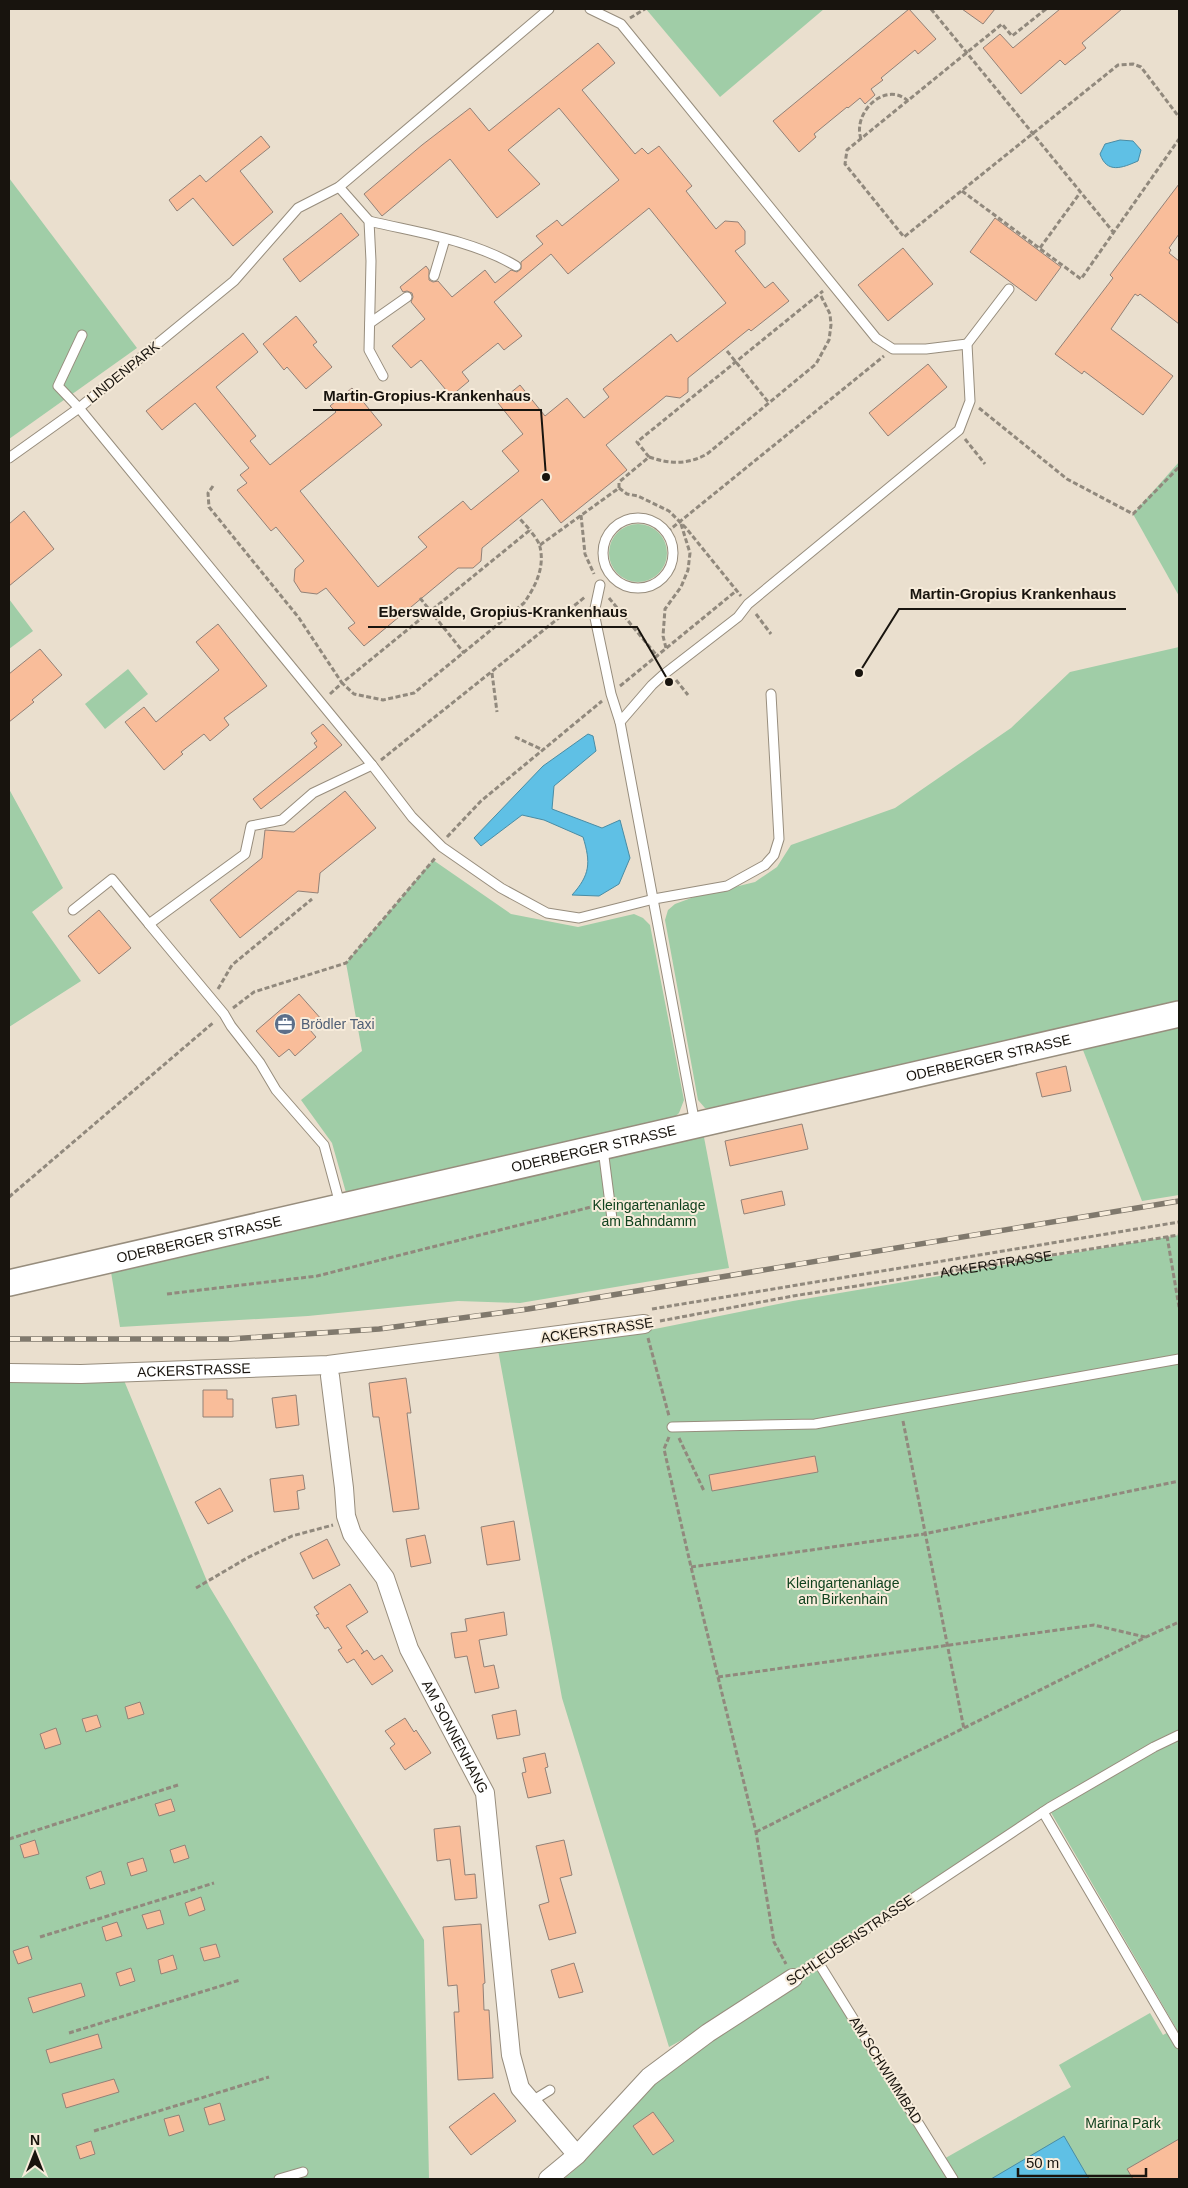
<svg xmlns="http://www.w3.org/2000/svg" width="1188" height="2188" viewBox="0 0 1188 2188" font-family="Arial,sans-serif">
<style>
.green{fill:#a0cda7}
.water{fill:#5fc0e5;stroke:#4a8ca4}
.building{fill:#f9bd9a;stroke:#928177}
.lines{fill:none;stroke-linecap:round;stroke-linejoin:round}
.lane-casing{stroke:#978d7d;stroke-width:11}
.street-casing{stroke:#978d7d;stroke-width:20}
.secondary-casing{stroke:#978d7d;stroke-width:28}
.path{stroke:#91897d;stroke-width:3;stroke-dasharray:5 2.5;stroke-linecap:butt}
.lane{stroke:#fff;stroke-width:9}
.street{stroke:#fff;stroke-width:18}
.secondary{stroke:#fff;stroke-width:25}
.rail-casing{stroke:#80796d;stroke-width:5.5}
.rail{stroke:#f7ecdb;stroke-width:4;stroke-dasharray:11;stroke-linecap:butt}
.labels{text-anchor:middle;stroke-width:4;stroke-linejoin:round;paint-order:stroke}
.street-label{font-size:14px;fill:#18140e;stroke:#f7ecdb}
.service-label{font-size:14px;fill:#4e5e75;stroke:#f7ecdb;text-anchor:start}
.park-label{font-size:14px;fill:#10421e;stroke:#f7ecdb}
.leader{fill:none;stroke:#18140e;stroke-width:2}
.callout-dot{fill:#18140e;stroke:#f7ecdb;stroke-width:2}
.callout-label{font-size:15px;text-anchor:middle;font-weight:bold;fill:#18140e;stroke:#f7ecdb;stroke-width:4;stroke-linejoin:round;paint-order:stroke}
</style>
<rect width="100%" height="100%" fill="#eadfce"/>
<g class="green">
<polygon points="646,9 824,9 720,97"/>
<polygon points="9,178 137,348 9,439"/>
<polygon points="1179,462 1179,596 1133,514"/>
<circle cx="638" cy="553" r="29"/>
<polygon points="9,599 33,631 9,649"/>
<polygon points="1179,647 1179,1007 723,1113 705,1108 698,1100 665,920 668,910 675,904 694,897 755,882 777,867 791,845 895,808 1011,728 1070,672"/>
<polygon points="128,669 148,694 105,729 85,704"/>
<polygon points="9,789 63,888 32,912 81,981 9,1027"/>
<polygon points="433,860 511,914 578,927 634,914 643,918 650,925 684,1100 679,1113 671,1121 347,1196 332,1143 301,1100 362,1051 346,963"/>
<polygon points="1179,1021 1179,1195 1142,1201 1081,1045"/>
<polygon points="703,1132 729,1268 520,1303 458,1301 308,1316 120,1327 111,1272"/>
<polygon points="1179,1235 1179,2179 953,2179 942,2160 1071,2087 1059,2065 1150,2013 1163,2035 1176,2028 1049,1809 819,1962 951,2179 564,2179 580,2165 653,2081 783,1984 669,2047 562,1698 498,1350 645,1331 793,1301"/>
<polygon points="123,1378 209,1586 424,1940 429,2179 9,2179 9,1380"/>
</g>
<g class="water">
<path d="M1120,140L1133,141L1141,150L1138,161C1122,168 1107,174 1100,154L1105,144Z"/>
<path d="M588,734L593,736L596,751L554,786L552,809L602,828L620,820L630,858L619,884L599,896L572,895C590,875 591,863 583,837L544,820L522,815L481,846L474,838L543,766Z"/>
<polygon points="1064,2136 1089,2179 991,2179"/>
</g>
<g class="building">
<polygon points="909,9 936,39 918,54 915,50 881,78 883,80 871,89 875,95 865,104 860,98 848,108 847,107 814,134 816,137 799,152 773,121"/>
<polygon points="962,9 995,9 983,24"/>
<polygon points="1060,9 1122,9 1082,43 1086,48 1065,65 1060,60 1021,94 983,48 1000,34 1013,48"/>
<polygon points="598,43 615,63 582,90 635,154 642,148 648,154 659,146 692,186 686,191 716,229 725,221 738,222 745,231 745,244 735,251 765,288 773,282 789,301 751,331 749,329 688,378 688,392 680,398 666,396 606,445 627,470 561,523 542,499 482,548 481,561 473,568 458,568 364,646 348,628 355,623 326,588 317,594 301,592 294,581 295,569 304,561 276,527 271,531 237,490 247,483 240,475 249,468 195,403 162,430 146,411 243,333 258,352 216,387 256,436 250,441 270,465 336,412 330,406 352,388 382,425 300,491 378,587 427,547 418,537 463,501 471,510 519,471 502,451 523,434 498,403 520,385 545,416 567,398 584,418 609,397 603,389 671,334 677,342 726,303 649,208 568,274 551,254 494,302 522,336 504,350 498,343 462,372 469,381 451,396 421,360 411,368 392,346 425,319 411,302 413,297 412,293 407,291 403,292 400,287 426,266 429,270 429,280 433,282 438,281 452,297 485,270 495,283 511,270 517,272 521,269 521,262 543,244 536,236 557,220 562,226 619,180 559,108 508,150 540,184 497,218 450,159 382,216 364,194 422,145 470,108 489,131"/>
<polygon points="261,136 270,147 240,171 273,212 233,246 193,198 177,211 169,200 200,175 206,182"/>
<polygon points="1179,184 1179,234 1169,248 1171,250 1169,253 1179,261 1179,324 1140,294 1138,296 1135,294 1111,329 1173,376 1143,415 1084,371 1082,374 1055,354 1113,278 1110,275"/>
<polygon points="341,213 359,235 300,282 283,259"/>
<polygon points="995,218 1061,267 1036,301 970,252"/>
<polygon points="903,248 933,284 888,321 858,285"/>
<polygon points="296,316 317,342 313,345 332,367 306,389 287,367 284,370 263,344"/>
<polygon points="928,364 947,387 888,436 869,413"/>
<polygon points="24,511 54,549 9,586 9,524"/>
<polygon points="218,624 267,686 224,718 229,725 210,741 204,734 181,752 183,754 164,770 125,722 144,707 156,722 219,670 196,642"/>
<polygon points="40,649 62,675 32,700 34,702 9,722 9,674"/>
<polygon points="323,724 342,745 261,809 253,799 317,747 314,743 317,741 311,733"/>
<polygon points="345,791 376,828 320,873 318,893 298,891 240,938 210,900 262,858 265,830 294,832"/>
<polygon points="99,910 131,948 99,974 68,936"/>
<polygon points="299,994 322,1020 310,1030 316,1037 295,1056 289,1049 279,1057 256,1031"/>
<polygon points="1066,1066 1071,1091 1042,1097 1036,1073"/>
<polygon points="802,1124 808,1149 730,1166 725,1141"/>
<polygon points="782,1191 785,1205 744,1214 741,1200"/>
<polygon points="406,1378 411,1413 407,1413 419,1509 393,1512 379,1417 373,1417 369,1383"/>
<polygon points="203,1390 227,1390 227,1399 233,1399 233,1417 203,1417"/>
<polygon points="296,1395 299,1425 276,1428 272,1398"/>
<polygon points="815,1456 818,1472 712,1491 709,1475"/>
<polygon points="303,1475 305,1489 297,1491 299,1509 274,1512 270,1479"/>
<polygon points="220,1488 233,1511 208,1524 195,1502"/>
<polygon points="514,1521 520,1560 487,1565 481,1527"/>
<polygon points="425,1535 431,1563 411,1567 406,1539"/>
<polygon points="327,1539 340,1565 313,1579 300,1553"/>
<polygon points="350,1584 368,1612 346,1626 364,1652 361,1654 367,1650 374,1660 382,1655 393,1671 372,1685 354,1659 347,1663 338,1650 342,1648 328,1627 325,1629 316,1615 319,1614 314,1607"/>
<polygon points="504,1612 507,1635 479,1640 484,1667 494,1665 499,1688 475,1693 467,1656 455,1658 451,1633 467,1631 465,1619"/>
<polygon points="140,1702 144,1714 128,1719 125,1707"/>
<polygon points="516,1710 520,1735 497,1739 492,1715"/>
<polygon points="97,1715 101,1727 86,1732 82,1719"/>
<polygon points="405,1718 414,1732 416,1730 431,1753 405,1770 390,1748 395,1744 385,1731"/>
<polygon points="56,1728 61,1744 45,1749 40,1734"/>
<polygon points="545,1753 548,1767 545,1768 551,1793 528,1798 522,1773 526,1772 523,1758"/>
<polygon points="171,1799 175,1811 159,1816 155,1804"/>
<polygon points="460,1826 465,1875 475,1874 477,1898 455,1900 450,1859 437,1861 434,1829"/>
<polygon points="35,1840 39,1854 24,1858 20,1845"/>
<polygon points="564,1840 572,1875 560,1878 576,1933 549,1940 539,1905 549,1902 536,1846"/>
<polygon points="185,1845 189,1858 174,1863 170,1850"/>
<polygon points="143,1858 147,1871 131,1876 127,1863"/>
<polygon points="101,1871 105,1884 90,1889 86,1877"/>
<polygon points="201,1897 205,1910 189,1916 185,1903"/>
<polygon points="160,1910 164,1924 147,1929 142,1915"/>
<polygon points="117,1922 122,1936 106,1941 102,1927"/>
<polygon points="481,1924 485,1983 483,1984 484,2010 489,2010 493,2078 458,2080 454,2012 459,2012 457,1985 448,1986 443,1927"/>
<polygon points="216,1944 220,1957 204,1961 200,1948"/>
<polygon points="28,1946 32,1959 18,1964 13,1951"/>
<polygon points="173,1955 177,1969 161,1974 158,1960"/>
<polygon points="574,1963 583,1992 559,1998 551,1970"/>
<polygon points="131,1968 135,1981 120,1986 116,1973"/>
<polygon points="81,1983 85,1996 33,2013 28,1998"/>
<polygon points="98,2034 102,2048 50,2063 46,2050"/>
<polygon points="114,2079 119,2092 66,2108 62,2094"/>
<polygon points="494,2093 516,2121 471,2155 449,2127"/>
<polygon points="220,2103 225,2120 209,2125 204,2108"/>
<polygon points="653,2112 674,2141 653,2155 633,2126"/>
<polygon points="179,2115 184,2131 169,2136 164,2119"/>
<polygon points="1179,2139 1179,2179 1133,2179 1127,2169"/>
<polygon points="91,2141 95,2154 80,2159 76,2146"/>
</g>
<g class="lines">
<g class="lane-casing">
<g id="lane">
<polyline points="590,9 621,24 876,338 893,349 926,349 967,344"/>
<polyline points="339,187 369,221 371,261 369,350 383,376"/>
<path d="M369,221C419,233 472,240 516,266"/>
<polyline points="434,276 445,239"/>
<polyline points="370,323 407,297"/>
<polyline points="82,335 58,386 79,408 372,765 412,817 442,847 501,888 547,913 579,918 654,899 727,886 765,865 774,855 779,839 771,694"/>
<polyline points="9,458 79,408 234,281 298,208 339,187 549,9"/>
<circle cx="638" cy="553" r="35"/>
<polyline points="600,585 594,613 611,694 620,722"/>
<polyline points="73,910 112,879 149,924 245,854 251,826 282,820 313,793 372,765"/>
<polyline points="149,924 224,1014 231,1026 260,1063 276,1090 324,1145 340,1204"/>
<polyline points="695,1124 620,722 652,685 663,675 738,617 748,604 959,430 970,401 967,344 1009,289"/>
<polyline points="603,1149 612,1219"/>
<polyline points="672,1427 815,1424 1179,1359"/>
<polyline points="1043,1812 1179,2044"/>
<polyline points="818,1962 953,2179"/>
<polyline points="793,1978 1049,1808 1154,1747 1179,1735"/>
<polyline points="532,2101 550,2090"/>
<polyline points="279,2179 303,2172"/>
</g>
</g>
<g class="street-casing">
<g id="street">
<path id="s2" d="M9,1373L81,1374L328,1365L644,1324"/>
<path id="s3" d="M330,1376L344,1488L346,1516L352,1534L385,1578L409,1649L485,1793L511,2055L520,2088L577,2155"/>
<polyline points="548,2179 577,2155 649,2077 708,2033 793,1978"/>
</g>
</g>
<g class="secondary-casing">
<g id="secondary">
<path id="s4" d="M9,1283L1179,1014"/>
</g>
</g>
<g class="path">
<polyline points="931,9 1114,233"/>
<polyline points="1046,9 1012,36 1002,24 847,150 845,164 904,237 1118,65 1133,64 1141,67 1179,117"/>
<polyline points="630,18 645,9"/>
<path d="M861,139C852,113 885,80 908,101"/>
<polyline points="962,191 1081,279 1179,139"/>
<polyline points="1040,248 1080,193"/>
<polyline points="727,351 769,403"/>
<polyline points="979,408 1067,479 1133,514 1179,467"/>
<polyline points="965,439 985,464"/>
<path d="M649,457C670,464 687,465 707,454L816,364L829,340L831,325L830,314L820,294"/>
<polyline points="213,486 208,493 209,507 299,618 342,683 530,530 519,518"/>
<polyline points="619,488 627,494 638,496 669,511 686,528 741,596"/>
<polyline points="581,515 585,554 594,574"/>
<polyline points="667,532 884,356"/>
<polyline points="540,545 619,488 619,482 649,457 637,442 823,291"/>
<polyline points="420,598 464,653"/>
<polyline points="609,598 658,657"/>
<polyline points="756,614 771,634"/>
<polyline points="666,648 663,636 665,609 681,587 688,570 690,553 681,524"/>
<polyline points="492,673 497,712"/>
<polyline points="676,680 688,695"/>
<polyline points="620,686 736,591"/>
<path d="M330,694L342,683L354,694L383,700L414,693L524,603C535,587 545,568 540,547C539,541 533,535 530,530"/>
<polyline points="515,737 543,750"/>
<polyline points="381,760 585,597"/>
<polyline points="447,837 481,801 602,701"/>
<polyline points="218,989 232,965 312,899"/>
<polyline points="233,1008 254,992 346,963 436,857"/>
<polyline points="9,1197 214,1022"/>
<polyline points="1167,1236 1179,1307"/>
<polyline points="167,1294 317,1276 599,1205"/>
<polyline points="652,1309 1179,1222"/>
<path id="s1" d="M660,1321L793,1296L1179,1235"/>
<polyline points="648,1338 669,1416"/>
<polyline points="903,1421 964,1729"/>
<polyline points="669,1437 664,1449 691,1567 756,1832 774,1942 786,1964"/>
<polyline points="679,1438 704,1491"/>
<polyline points="691,1567 924,1534 1179,1481"/>
<polyline points="196,1588 247,1558 292,1536 333,1525"/>
<polyline points="718,1677 1094,1625 1145,1637"/>
<polyline points="756,1832 1146,1637 1179,1622"/>
<polyline points="9,1839 178,1785"/>
<polyline points="40,1937 214,1883"/>
<polyline points="69,2033 240,1980"/>
<polyline points="94,2131 269,2077"/>
</g>
<use href="#lane" class="lane"/>
<use href="#street" class="street"/>
<use href="#secondary" class="secondary"/>
<g class="rail-casing">
<polyline id="rail" points="9,1339 230,1339 379,1329 528,1309 1179,1201"/>
</g>
<use href="#rail" class="rail"/>
</g>
<defs>
<g id="office-disc" transform="scale(1.125)"><circle r="9.5" fill="#5c6f8a" stroke="#f7ecdb"/><path d="M-6-3h4V-5.5h4V-3h4V5H-6ZM-1-4.5V-3h2v-1.5ZM-6 0V1H6V0Z" fill="#fff"/></g>
</defs>
<g fill-rule="evenodd">
<use href="#office-disc" x="285" y="1024"/>
</g>
<g class="labels">
<g class="street-label">
<text transform="translate(123 372) rotate(-39)" y="5">LINDENPARK</text>
<text dy="5" stroke="none"><textPath href="#s4" startOffset="1005">ODERBERGER STRASSE</textPath></text>
<text dy="5" stroke="none"><textPath href="#s4" startOffset="600">ODERBERGER STRASSE</textPath></text>
<text dy="5" stroke="none"><textPath href="#s4" startOffset="195">ODERBERGER STRASSE</textPath></text>
<text dy="5" stroke="none"><textPath href="#s1" startOffset="341">ACKERSTRASSE</textPath></text>
<text transform="translate(597 1330) rotate(-8)" y="5">ACKERSTRASSE</text>
<text dy="5" stroke="none"><textPath href="#s2" startOffset="185">ACKERSTRASSE</textPath></text>
<text dy="5" stroke="none"><textPath href="#s3" startOffset="389">AM SONNENHANG</textPath></text>
<text transform="translate(850 1940) rotate(-34)" y="5">SCHLEUSENSTRASSE</text>
<text transform="translate(886 2070) rotate(58)" y="5">AM SCHWIMMBAD</text>
</g>
<g class="service-label">
<text x="301" y="1029">Brödler Taxi</text>
</g>
<g class="park-label">
<text x="649" y="1210">Kleingartenanlage<tspan x="649" dy="16">am Bahndamm</tspan></text>
<text x="843" y="1588">Kleingartenanlage<tspan x="843" dy="16">am Birkenhain</tspan></text>
<text x="1123" y="2128">Marina Park</text>
</g>
</g>
<path class="leader" d="M546 477L541 410H313M859 673L899 609H1126M669 682L637 627H368"/>
<g class="callout-dot">
<circle cx="546" cy="477" r="5"/>
<circle cx="859" cy="673" r="5"/>
<circle cx="669" cy="682" r="5"/>
</g>
<g class="callout-label">
<text x="427" y="401">Martin-Gropius-Krankenhaus</text>
<text x="1013" y="599">Martin-Gropius Krankenhaus</text>
<text x="503" y="617">Eberswalde, Gropius-Krankenhaus</text>
</g>
<rect width="1188" height="2188" fill="none" stroke="#18140e" stroke-width="20"/>
<g transform="translate(35 2153)" stroke="#f7ecdb" stroke-width="4" paint-order="stroke">
<path d="M0-4L9 19L0 12L-9 19Z" fill="#18140e"/>
<text y="-8" font-size="14" font-weight="bold" text-anchor="middle" fill="#18140e">N</text>
</g>
<path d="M1018 2168v8h128v-8" fill="none" stroke="#18140e" stroke-width="2.5"/>
<text x="1026" y="2168" font-size="15" fill="#18140e" stroke="#f7ecdb" stroke-width="4" paint-order="stroke">50 m</text>
</svg>
